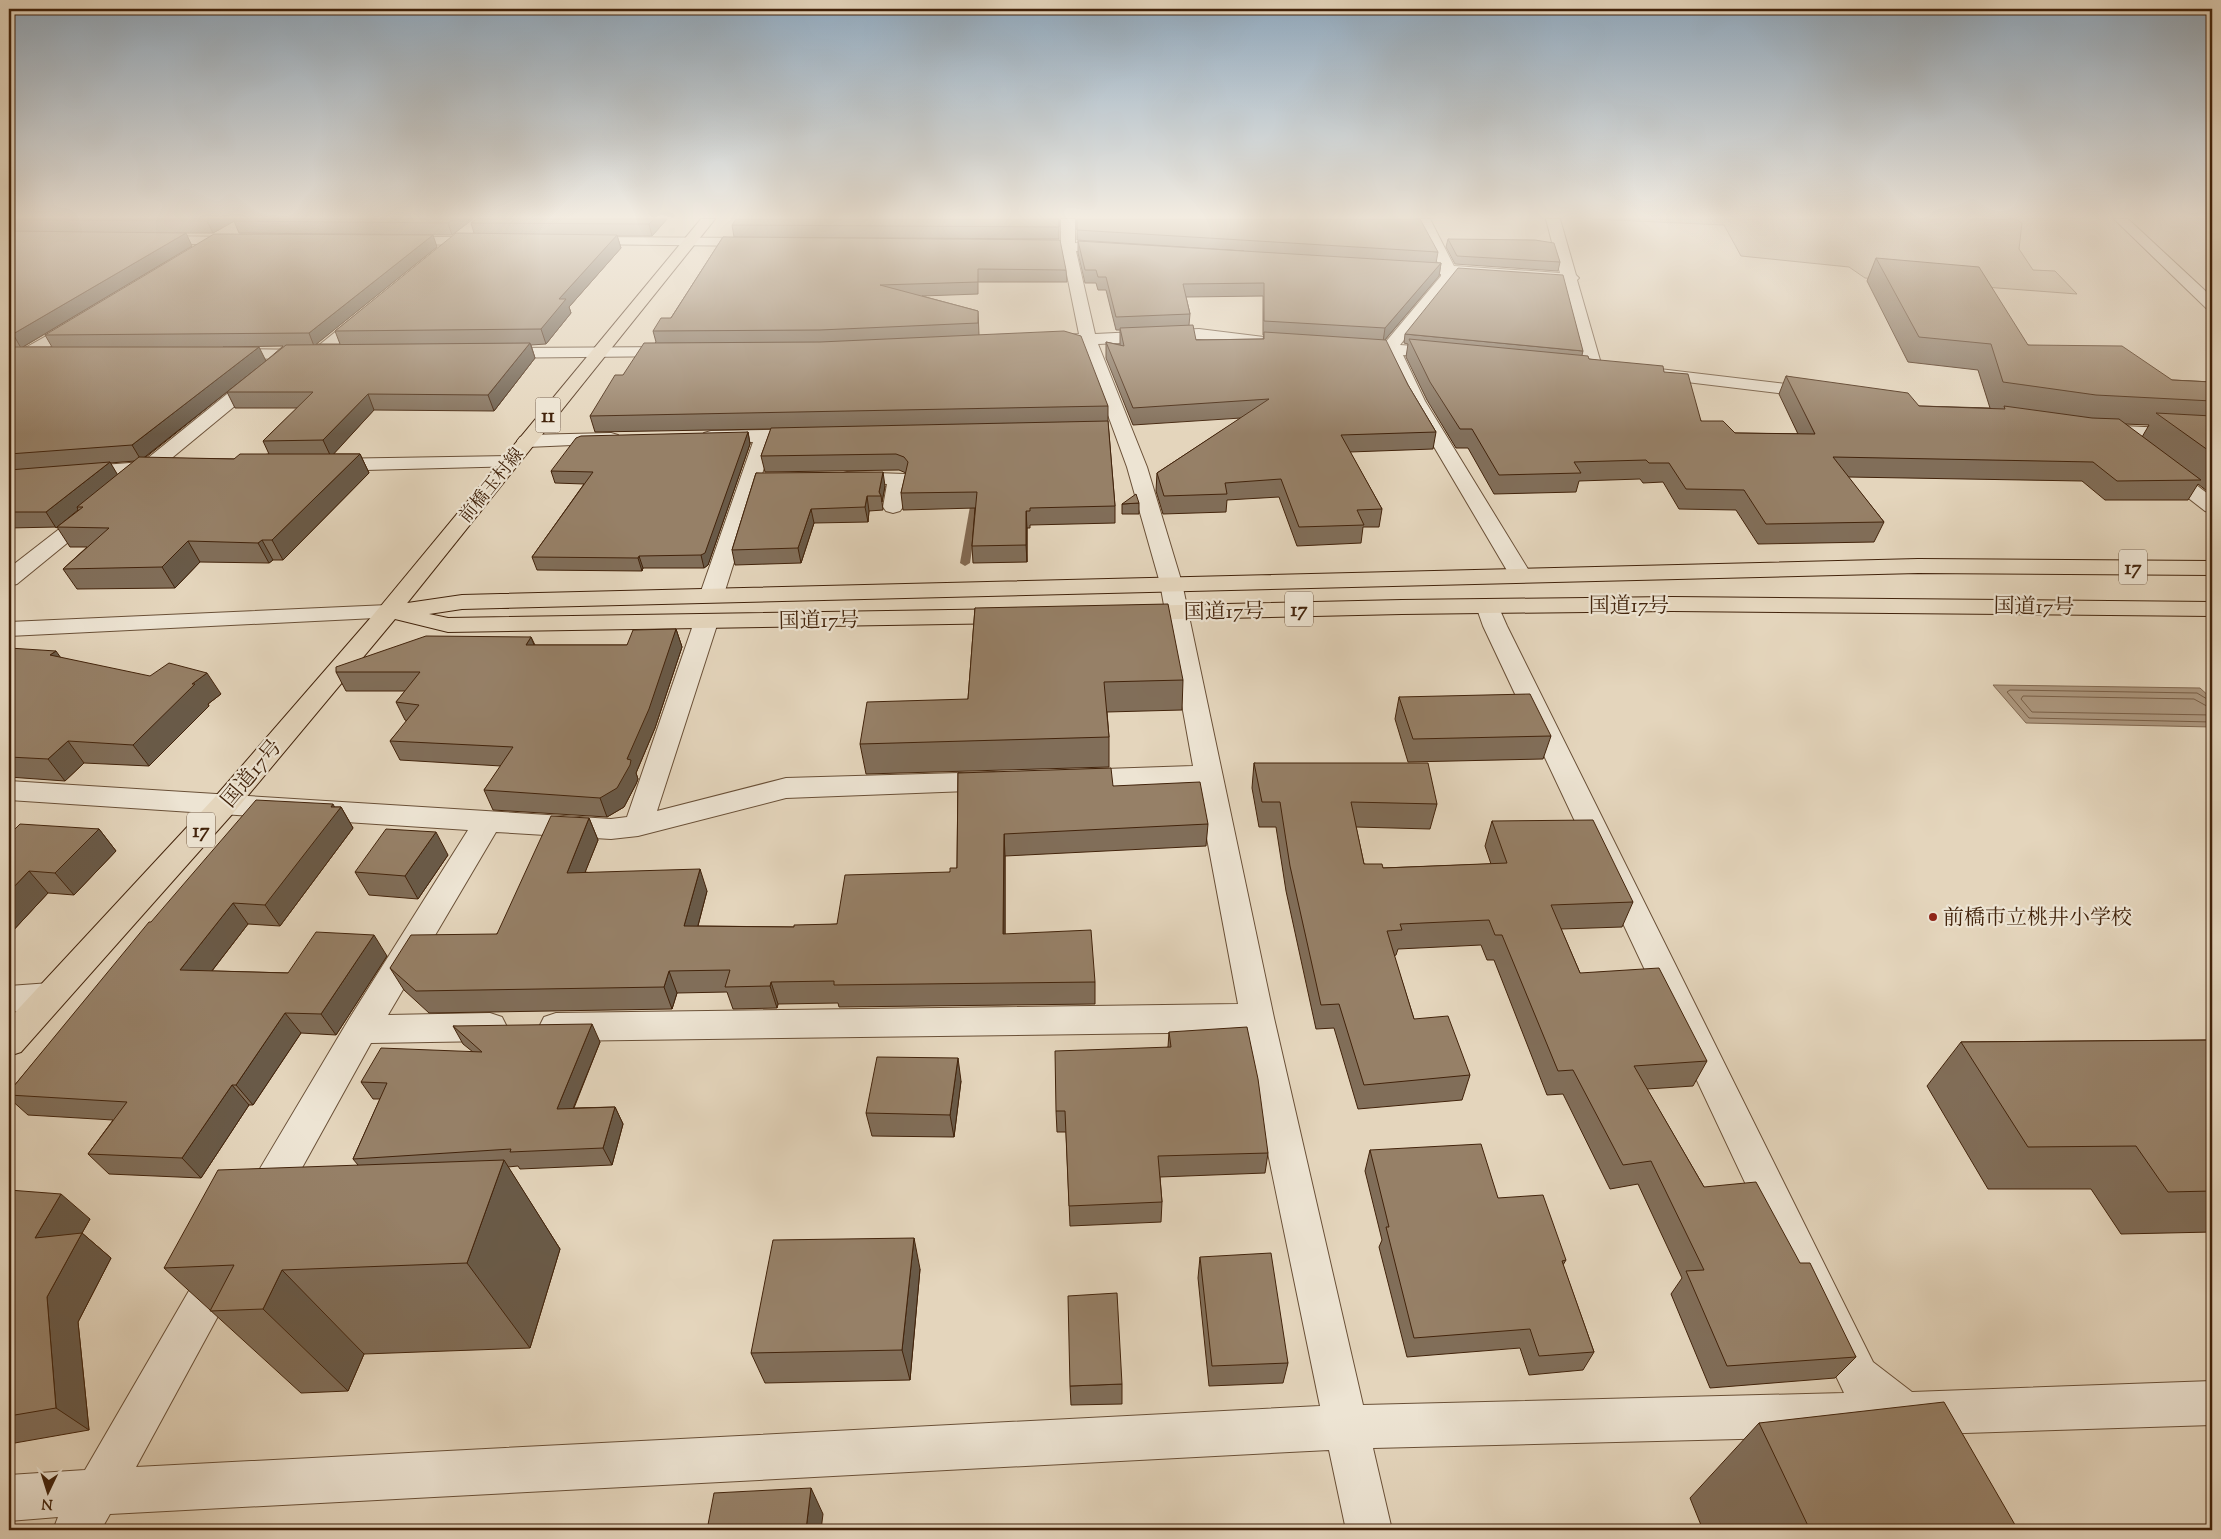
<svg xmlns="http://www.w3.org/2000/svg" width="2221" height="1539" viewBox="0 0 2221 1539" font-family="'Sorts Mill Goudy','Noto Serif JP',serif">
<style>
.green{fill:#c8b79e;stroke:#856d54}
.water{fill:#ad9880;stroke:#826951}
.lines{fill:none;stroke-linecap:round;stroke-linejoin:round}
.shore{stroke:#785e46;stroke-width:1}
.stream{fill:#826951;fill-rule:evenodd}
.minor-casing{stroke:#6a5037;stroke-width:2}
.major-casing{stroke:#42230b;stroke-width:2}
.highway-casing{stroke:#42230b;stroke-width:2}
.minor{fill:#ede4d3;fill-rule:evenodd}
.major{fill:#e4d5bc;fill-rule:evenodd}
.highway{fill:#e4d5bc;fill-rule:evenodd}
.wall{fill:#816e59;stroke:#42230b;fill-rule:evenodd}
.shaded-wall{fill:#695a48;stroke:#42230b}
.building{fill:#968067;stroke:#42230b}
.poi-dot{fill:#8f2418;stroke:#ede4d3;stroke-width:2}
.labels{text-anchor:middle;stroke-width:4.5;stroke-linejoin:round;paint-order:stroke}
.far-street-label{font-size:18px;fill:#42230b;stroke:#ede4d3}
.shield{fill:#ede4d3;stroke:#755d47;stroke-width:1}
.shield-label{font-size:20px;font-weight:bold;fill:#42230b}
.street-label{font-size:21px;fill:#42230b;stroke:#ede4d3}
.poi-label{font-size:21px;fill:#42230b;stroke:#ede4d3;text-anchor:start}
</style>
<rect width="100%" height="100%" fill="#e4d5bc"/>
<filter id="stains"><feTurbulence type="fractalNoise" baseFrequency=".004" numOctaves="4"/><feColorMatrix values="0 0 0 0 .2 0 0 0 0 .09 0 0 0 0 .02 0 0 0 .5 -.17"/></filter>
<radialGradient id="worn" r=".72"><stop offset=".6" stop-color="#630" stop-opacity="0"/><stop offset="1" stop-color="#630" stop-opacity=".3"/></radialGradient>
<polygon class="green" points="1592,219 2016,219 2022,223 2019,249 2033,270 2055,271 2077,294 1865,278 1849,267 1741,256 1724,225"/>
<polygon class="water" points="1993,685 2200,688 2212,699 2212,727 2026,723"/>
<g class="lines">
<g class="shore">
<polyline points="2212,702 2197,693 2010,690 2007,692 2029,718 2212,722"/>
<polyline points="2212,709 2194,699 2023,696 2021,699 2032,712 2212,715"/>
</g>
<polygon class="stream" points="976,492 980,495 970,563 965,566 960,563 972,495"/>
<g class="minor-casing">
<g id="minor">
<polygon points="1061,219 1075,219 1075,243 1115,245 1122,249 1115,253 1076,251 1095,334 1199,329 1281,339 1287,340 1289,344 1287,348 1281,349 1199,339 1098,344 1147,467 1182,583 1274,1018 1363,1405 1844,1393 1483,626 1476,606 1480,601 1488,599 1496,601 1507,626 1873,1362 1912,1392 2212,1381 2212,1425 1904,1435 1883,1424 1880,1429 1865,1436 1373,1448 1392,1530 1346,1530 1329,1450 110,1514 101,1530 53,1530 58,1517 9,1521 9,1475 85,1470 208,1258 222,1252 236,1258 242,1272 136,1467 1320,1406 1243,1032 556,1041 544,1037 539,1027 544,1017 556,1013 1238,1004 1197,785 1075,788 1065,786 1061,779 1065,772 1075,770 1193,766 1160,583 1127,467 1082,344 1039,345 1037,341 1039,337 1079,334 1062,250 1023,248 1016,244 1023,240 1061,242"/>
<polygon points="1416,219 1430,219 1454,266 1560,273 1546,219 1560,219 1576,275 1579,278 1577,280 1602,367 1599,371 1587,371 1584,367 1562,282 1456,275 1400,345 1443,348 1449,349 1452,353 1449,357 1443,358 1403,355 1425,401 1531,574 1528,579 1520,581 1512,579 1509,574 1407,401 1385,354 1348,351 1346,347 1348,343 1384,344 1441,276 1441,274 1402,271 1395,267 1402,263 1439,265"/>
<polygon points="2114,219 2128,219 2212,297 2212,310 2206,308"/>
<polygon points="153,236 240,237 247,241 240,245 148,243 146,240 148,237"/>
<polygon points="398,237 483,237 490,241 483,245 393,244 391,241"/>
<polygon points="581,237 758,238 765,242 758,246 576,244 574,241"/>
<polygon points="366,310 372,312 374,315 372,318 324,358 225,359 219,358 216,354 219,350 225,349 313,350 360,312"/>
<polygon points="80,317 88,322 86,325 15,368 9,369 9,357"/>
<polygon points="675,347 681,348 684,352 681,356 495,358 489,357 486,353 489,349 495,348"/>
<polygon points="1651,368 1819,388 1825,389 1828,393 1825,397 1819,398 1645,377 1642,373 1645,369"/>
<polygon points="259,372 265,373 268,377 265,381 167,462 172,467 169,471 154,474 141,480 132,475 9,484 9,472 143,462 253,373"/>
<polygon points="2099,425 2212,430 2212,442 2092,435 2089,431 2092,427"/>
<polygon points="806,429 813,431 816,435 813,439 773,441 762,474 799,475 802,479 799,483 758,486 724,594 720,599 712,601 704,599 700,594 753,442 711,443 704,441 701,437 704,433 711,431"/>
<polygon points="611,433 618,435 621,439 618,443 527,447 520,445 517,441 520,437 527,435"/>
<polygon points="510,456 517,458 520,462 517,466 327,471 320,469 317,465 320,461 327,459"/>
<polygon points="2163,463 2170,465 2212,497 2212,513 2205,511 2156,473 2153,469 2156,465"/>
<polygon points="847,472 905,474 908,478 903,507 900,511 893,513 886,511 883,507 887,484 840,482 837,478 840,474"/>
<polygon points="92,507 99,509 103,513 99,517 17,584 9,586 9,568 85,509"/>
<polygon points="388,605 396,607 400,612 396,617 9,636 9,622"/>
<polygon points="706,615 714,617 718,622 657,811 786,778 994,772 1004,774 1008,781 1004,788 994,790 786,798 638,836 611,839 496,832 388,1015 490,1013 502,1017 507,1027 502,1037 490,1041 371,1043 277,1213 263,1218 249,1213 244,1200 249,1187 349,1019 468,830 9,800 9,781 611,819 627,817 694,622 698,617"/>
<polygon points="50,983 62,987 67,996 62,1005 50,1009 9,1012 9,986"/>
</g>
</g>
<g class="major-casing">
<polygon id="major" points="701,219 715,219 396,617 388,619 380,617 376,612 380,607"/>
</g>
<g class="highway-casing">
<g id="highway">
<polygon points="1918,559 2212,561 2212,575 1918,573 462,609 429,614 448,618 1012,609 1020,611 1024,616 1020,621 1012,623 448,632 395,619 235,811 21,1052 9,1056 9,1019 215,797 380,607 462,595"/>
<polygon points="1672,597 2212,602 2212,616 1672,611 1402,614 1133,620 1125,618 1121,613 1125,608 1133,606 1402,600"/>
</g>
</g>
<use href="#minor" class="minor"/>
<use href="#major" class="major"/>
<use href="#highway" class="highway"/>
</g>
<g class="wall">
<path d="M9,219H473L452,235L239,233L234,221L213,233H137L192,246L23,347H52L45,335L437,247L316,344H340L335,331L474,233L471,223L476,219H667L652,236H617L621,248L569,307L571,313L546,344L531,345L535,358L494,411L374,410L333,454H360L369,473L283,560H273L269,563L200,562L175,588L77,589L63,569L87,547H70L57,527L9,528ZM283,346L266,361L223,347ZM227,392L235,408H297L263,441L269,454L234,459L145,458ZM135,461L117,475L110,463Z"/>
<polygon points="1059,219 1059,239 734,237 732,225"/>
<path d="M1077,219L1438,252L1436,263H1441L1439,276L1385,340L1408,385L1436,432L1433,449L1350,452L1382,509L1379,527H1363L1361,543L1297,546L1279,497L1227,500L1226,512L1163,514L1156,491L1157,473L1241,418L1133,425L1106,358V342L1120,345V330H1116L1106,290H1098L1096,283H1085L1078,253V241L1244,251L1077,240ZM1263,296V335H1264L1263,339L1196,340L1189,325L1190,314L1186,297Z"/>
<polygon points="723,237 1066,270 1067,282 978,282 978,294 922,296 978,311 979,335 1108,406 1108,422 1115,506 1115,523 1030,525 1030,528 1027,528 1027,562 973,563 972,546 975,508 903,510 901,493 906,473 899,470 765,472 761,456 771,429 595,432 590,416 623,375 656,342 653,331 671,318"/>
<polygon points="1448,239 1560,262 1558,271 1455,264 1446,247"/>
<path d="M1876,258L2028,345L2172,380L2212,382V495L2198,484L2188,500H2105L2082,481L1848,477L1884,522L1874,542L1758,544L1736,510L1679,509L1663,482L1643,483L1640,479L1579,481L1576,492L1494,494L1468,448H1456L1427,400L1406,357L1408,344L1404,343L1405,334L1583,351L1582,355L1589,359L1664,372L1701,421L1735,433L1798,434L1779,394L1786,376L1919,406L1990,408L1978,370L1908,362L1867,281ZM2125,424L2149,425L2142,437Z"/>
<polygon points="748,432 750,444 708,565 704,568 643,568 642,571 537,570 532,557 584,484 555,483 551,471"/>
<polygon points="756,473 885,486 882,502 883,510 869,511 868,522 814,523 801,563 735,565 732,550"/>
<polygon points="1139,503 1139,514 1122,514 1122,504"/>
<polygon points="975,608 1183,680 1182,710 1107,712 1109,737 1109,767 866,774 860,744 968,699"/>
<polygon points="676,629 682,647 655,728 636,773 638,779 636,784 624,807 607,817 493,810 484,790 501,766 400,760 390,741 407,721 405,720 396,702 405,691 346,691 336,672 531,637 535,645 627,645"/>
<polygon points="9,648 61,658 221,694 208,704 209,706 149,766 84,763 65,781 9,777"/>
<polygon points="1399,697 1551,736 1543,759 1408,762 1395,719"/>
<polygon points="1254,763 1437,804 1430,829 1356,827 1364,864 1383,868 1491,864 1485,846 1492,821 1633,902 1622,927 1561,929 1580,973 1707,1061 1693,1086 1647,1089 1704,1187 1800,1263 1856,1357 1835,1378 1710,1388 1671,1294 1682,1278 1638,1184 1610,1189 1563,1094 1547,1095 1494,960 1487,960 1481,945 1398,949 1396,955 1394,956 1414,1019 1470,1075 1462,1100 1358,1109 1334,1028 1316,1029 1286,891 1276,827 1259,827 1252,788"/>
<polygon points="958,773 1113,786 1208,824 1206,846 1005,856 1005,934 1095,982 1095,1004 839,1007 838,1003 778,1004 777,1008 733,1009 727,992 677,993 672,1009 429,1013 404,990 390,968 497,934 589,818 598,840 585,872 707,891 698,926 794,927 837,924 950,872 957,868"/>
<polygon points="334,807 341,807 353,828 280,926 248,924 212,971 288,973 387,956 336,1035 301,1033 253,1105 249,1105 201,1178 109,1174 88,1154 113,1120 28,1115 9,1098 9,1092 151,922"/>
<polygon points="99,829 116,851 74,895 48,893 9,935 9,835"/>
<polygon points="448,855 418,899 369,895 355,872"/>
<polygon points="453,1026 600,1042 574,1108 615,1107 623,1124 612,1165 520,1169 518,1166 508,1167 560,1249 530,1348 364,1354 348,1391 301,1393 164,1268 358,1165 353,1159 380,1099 373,1099 361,1082 473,1052 463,1044"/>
<polygon points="1169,1032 1268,1153 1265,1173 1160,1177 1162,1202 1161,1222 1070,1226 1066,1132 1057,1132 1056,1111 1168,1047"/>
<polygon points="2212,1040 2212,1232 2121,1234 2091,1189 1988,1189 1927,1086 1961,1042"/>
<polygon points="961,1081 954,1137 872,1136 866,1113"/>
<polygon points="1370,1150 1498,1198 1566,1260 1563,1265 1594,1352 1583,1370 1529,1375 1520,1348 1407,1357 1379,1247 1382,1240 1365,1171"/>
<polygon points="9,1190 90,1219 82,1233 111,1258 78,1322 89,1430 9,1444"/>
<polygon points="1200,1257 1288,1363 1283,1383 1209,1386 1198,1278"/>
<polygon points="920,1269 910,1380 765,1383 751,1353"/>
<polygon points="1122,1384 1122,1404 1071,1405 1070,1386"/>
<polygon points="1759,1423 2018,1530 1703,1530 1690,1498"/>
</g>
<g class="shaded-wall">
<polygon points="211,219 238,219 213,233 207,221"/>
<polygon points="453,219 473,219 452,235 448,223"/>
<polygon points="654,219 667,219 652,236 649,224"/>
<polygon points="186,233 192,246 21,348 13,334"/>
<polygon points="433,235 437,247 314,346 309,333"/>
<polygon points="617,235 621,248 569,307 571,313 546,344 541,329 559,299"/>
<polygon points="1441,263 1439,276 1383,342 1385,328"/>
<polygon points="530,343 535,358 494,411 488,395"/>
<polygon points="259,347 266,361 141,460 132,445"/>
<polygon points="368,394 374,410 331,457 323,440"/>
<polygon points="748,432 750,444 708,565 704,568 701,555"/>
<polygon points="360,454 369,473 283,560 272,540"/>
<polygon points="110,462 119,477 77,507 78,510 56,528 46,512"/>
<polygon points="883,472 885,486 882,502 881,496 879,492"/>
<polygon points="867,496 869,511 868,522 865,507"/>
<polygon points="811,509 814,523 801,563 798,548"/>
<polygon points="1026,511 1027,528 1027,562 1026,545"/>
<polygon points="262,540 273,560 269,563 258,543"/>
<polygon points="188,541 200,562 175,588 162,567"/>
<polygon points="639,556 643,568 642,571 638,558"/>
<polygon points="676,629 682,647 655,728 636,773 638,779 636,784 624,807 607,817 600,798 627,759"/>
<polygon points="531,637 538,655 526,645"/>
<polygon points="56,651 71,672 50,655"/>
<polygon points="207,673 221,694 208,704 209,706 149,766 133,745 192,684"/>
<polygon points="68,741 84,763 65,781 48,759"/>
<polygon points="333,804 337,812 341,807 353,828 280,926 265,905"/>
<polygon points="589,818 598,840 576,895 567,873"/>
<polygon points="99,829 116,851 74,895 55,873"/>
<polygon points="436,832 448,855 418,899 405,876"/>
<polygon points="1004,834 1005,856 1005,956 1003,934"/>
<polygon points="700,869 707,891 692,948 684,926"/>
<polygon points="29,871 48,893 9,935 9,892"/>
<polygon points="233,903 248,924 197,990 180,970"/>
<polygon points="374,935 387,956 336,1035 321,1014"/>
<polygon points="669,971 677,993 672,1009 664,987"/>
<polygon points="771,982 778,1004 777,1008 770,986"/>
<polygon points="285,1013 301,1033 253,1105 236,1085"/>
<polygon points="592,1024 600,1042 566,1126 557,1109"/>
<polygon points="958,1058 961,1081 954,1137 950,1115"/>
<polygon points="232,1085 249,1105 201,1178 182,1158"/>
<polygon points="615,1107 623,1124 612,1165 603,1148"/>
<polygon points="504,1160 560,1249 530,1348 467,1263"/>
<polygon points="61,1194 90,1219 65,1263 35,1238"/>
<polygon points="82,1233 111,1258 78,1322 89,1430 56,1408 47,1297"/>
<polygon points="914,1238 920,1269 910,1380 902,1350"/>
<polygon points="282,1270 364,1354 348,1391 263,1309"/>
<polygon points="811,1488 823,1514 821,1530 806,1530"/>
</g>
<g class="building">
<polygon points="9,219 211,219 207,221 9,220"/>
<polygon points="237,219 453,219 448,223 233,221"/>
<polygon points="476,219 654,219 649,224 471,223"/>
<polygon points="736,219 1059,219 1059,227 732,225"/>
<polygon points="1077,219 1420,219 1438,252 1077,230"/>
<polygon points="9,231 186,233 13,334 9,334"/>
<polygon points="456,233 617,235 559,299 566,299 541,329 335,331"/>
<polygon points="214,234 433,235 309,333 45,335"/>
<polygon points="723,237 1060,240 1066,270 978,269 978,282 880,285 978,311 978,323 820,330 653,331 661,318 671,318"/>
<polygon points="1448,239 1535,240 1554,243 1560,262 1457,256"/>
<polygon points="1078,241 1441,263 1385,328 1264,321 1264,283 1183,284 1190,314 1116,317 1106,277 1098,277 1096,270 1085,270"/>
<polygon points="1876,258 1979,267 2028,345 2122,346 2172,380 2212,382 2212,401 2096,395 2003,382 1991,344 1919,337"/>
<polygon points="1458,268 1563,275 1583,351 1405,334"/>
<polygon points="1193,325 1196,340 1264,339 1264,332 1386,340 1408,385 1436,432 1341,435 1382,509 1357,510 1364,525 1299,527 1281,479 1225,483 1227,494 1164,496 1157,473 1269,399 1133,408 1106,342 1124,346 1120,328"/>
<polygon points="1064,331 1081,336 1108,406 590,416 615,375 623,375 644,343 820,342"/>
<polygon points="1409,339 1588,356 1589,359 1663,366 1664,372 1688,374 1701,421 1723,421 1735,433 1815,434 1786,376 1908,393 1919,406 2005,409 2004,406 2092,418 2119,419 2201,480 2117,481 2093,462 1833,457 1884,522 1766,524 1744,490 1686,489 1669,463 1649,463 1646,460 1574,462 1581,473 1499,475 1472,429 1460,429 1430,382"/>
<polygon points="530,343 488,395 368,394 323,440 263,441 313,392 227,392 286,345"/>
<polygon points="9,347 259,347 132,445 9,454"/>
<polygon points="2156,413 2212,416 2212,453"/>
<polygon points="1108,421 1115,506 1030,508 1030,511 1026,511 1026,545 972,546 977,492 901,493 908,462 904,457 896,454 761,456 771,428"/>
<polygon points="748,432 705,553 701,555 639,556 638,558 532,557 593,472 551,471 576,438 581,436"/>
<polygon points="240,454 360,454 272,540 262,540 258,543 188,541 162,567 63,569 109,528 57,527 83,507 77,507 139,457 234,459"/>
<polygon points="110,462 46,512 9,512 9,470"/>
<polygon points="883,472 879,492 881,496 867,496 865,507 811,509 798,548 732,550 756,473"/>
<polygon points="1136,494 1139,503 1122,504"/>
<polygon points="1168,604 1183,680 1104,682 1109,737 860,744 867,702 968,699 975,608"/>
<polygon points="676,629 649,709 627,759 631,760 630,765 617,788 600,798 484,790 513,747 390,741 419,705 396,702 420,672 336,672 336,667 426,636 531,637 526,645 627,645 633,630"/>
<polygon points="9,648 56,651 50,655 150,676 169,663 207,673 192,684 195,684 133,745 68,741 48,759 9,757"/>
<polygon points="1530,694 1551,736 1413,739 1399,697"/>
<polygon points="1254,763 1428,763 1437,804 1351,802 1364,864 1382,864 1383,868 1507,863 1492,821 1593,820 1633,902 1551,905 1580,973 1659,968 1707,1061 1634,1066 1704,1187 1756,1182 1800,1263 1810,1263 1856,1357 1727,1366 1686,1271 1704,1270 1651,1161 1623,1165 1573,1070 1558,1071 1502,935 1495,935 1489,920 1400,924 1402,930 1387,931 1414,1019 1448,1016 1470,1075 1364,1085 1339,1004 1321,1005 1290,866 1280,802 1262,802"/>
<polygon points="1111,768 1113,786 1200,782 1208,824 1004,834 1003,934 1091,930 1095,982 834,985 834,981 771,982 770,986 725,987 730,970 669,971 664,987 416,991 390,968 411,935 497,934 551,816 589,818 567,873 700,869 684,926 794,927 794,925 837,924 845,875 950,872 950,868 957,868 958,773"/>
<polygon points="256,800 333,804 331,807 341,807 265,905 233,903 180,970 288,973 316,932 374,935 321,1014 285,1013 236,1085 232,1085 182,1158 88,1154 127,1102 9,1095 9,1092 149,922 151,922"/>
<polygon points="20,824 99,829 55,873 29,871 9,892 9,835"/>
<polygon points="386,829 436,832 405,876 355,872"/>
<polygon points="592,1024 557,1109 615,1107 603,1148 510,1152 511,1149 353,1159 387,1083 361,1082 381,1048 482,1052 453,1026"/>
<polygon points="1247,1027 1258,1079 1268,1153 1158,1156 1162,1202 1069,1206 1065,1111 1056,1111 1055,1051 1171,1047 1169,1032"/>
<polygon points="2212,1040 2212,1191 2168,1192 2136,1146 2028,1147 1961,1042"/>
<polygon points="877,1057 958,1058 950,1115 866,1113"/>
<polygon points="1481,1144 1498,1198 1543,1195 1566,1260 1562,1261 1594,1352 1539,1356 1530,1329 1414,1338 1386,1227 1389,1227 1370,1150"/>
<polygon points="504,1160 467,1263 282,1270 263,1309 210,1311 234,1265 164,1268 218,1170"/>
<polygon points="9,1190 61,1194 35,1238 82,1233 47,1297 56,1408 9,1416"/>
<polygon points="914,1238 902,1350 751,1353 773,1240"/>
<polygon points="1271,1253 1288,1363 1212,1366 1200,1257"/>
<polygon points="1117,1293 1122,1384 1070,1386 1068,1296"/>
<polygon points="1944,1402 2018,1530 1810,1530 1759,1423"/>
<polygon points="811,1488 806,1530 707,1530 714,1493"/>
<polygon points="1350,1525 1351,1530 1286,1530"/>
</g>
<linearGradient id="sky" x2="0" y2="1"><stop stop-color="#90a9be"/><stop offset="0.5" stop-color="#f3ece1"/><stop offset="1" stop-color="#f3ece1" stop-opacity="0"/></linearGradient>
<rect width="2221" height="434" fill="url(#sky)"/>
<circle class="poi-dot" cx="1933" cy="917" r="5"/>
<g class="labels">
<g class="far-street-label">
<text transform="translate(491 485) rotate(-51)" y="6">前橋玉村線</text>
</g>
<g class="shield">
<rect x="535.5" y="397.5" width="25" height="35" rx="4"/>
<rect x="2119" y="549.5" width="28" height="35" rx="4"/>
<rect x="1285" y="591.5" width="28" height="35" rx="4"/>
<rect x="187" y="812.5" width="28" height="35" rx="4"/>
</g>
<g class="shield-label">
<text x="548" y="422">11</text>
<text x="2133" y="574">17</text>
<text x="1299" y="616">17</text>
<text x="201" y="837">17</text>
</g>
<g class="street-label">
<text x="1629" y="612">国道17号</text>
<text transform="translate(2034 606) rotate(1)" y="7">国道17号</text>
<text transform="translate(1224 611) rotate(-1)" y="7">国道17号</text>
<text transform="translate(819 620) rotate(-1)" y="7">国道17号</text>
<text transform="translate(251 773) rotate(-50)" y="7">国道17号</text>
</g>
<g class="poi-label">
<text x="1943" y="924">前橋市立桃井小学校</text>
</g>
</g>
<rect width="2221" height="1539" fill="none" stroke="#e4d5bc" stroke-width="30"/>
<rect x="10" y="10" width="2201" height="1519" fill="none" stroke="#42230b" stroke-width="2.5"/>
<rect x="15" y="15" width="2191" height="1509" fill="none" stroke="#42230b"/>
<g transform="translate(48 1492) rotate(184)" stroke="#ede4d3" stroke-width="4" paint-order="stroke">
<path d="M0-4L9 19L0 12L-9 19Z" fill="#42230b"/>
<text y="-8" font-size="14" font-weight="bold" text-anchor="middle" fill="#42230b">N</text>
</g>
<rect width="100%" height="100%" filter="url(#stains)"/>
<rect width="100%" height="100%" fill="url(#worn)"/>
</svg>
